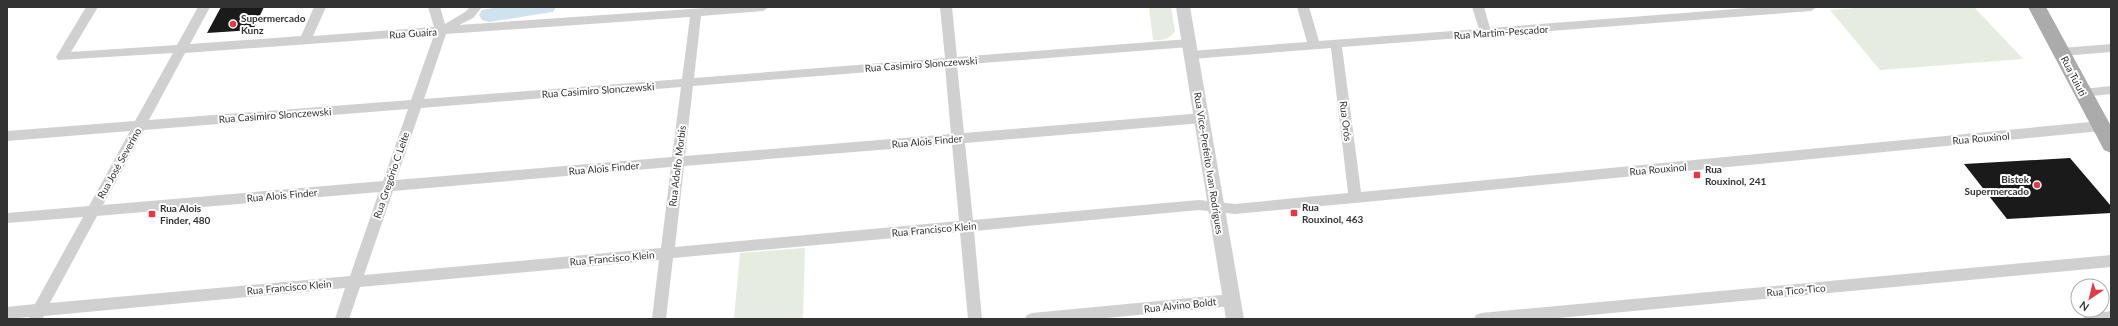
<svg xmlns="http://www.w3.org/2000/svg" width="2118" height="326" viewBox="0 0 2118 326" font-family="Lato,sans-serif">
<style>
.green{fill:#e6ecdf}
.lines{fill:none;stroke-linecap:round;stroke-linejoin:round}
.river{fill:#cfe2ee;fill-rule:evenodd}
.building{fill:#1a1a1a}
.minor{fill:#d0d0d0;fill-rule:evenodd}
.tertiary{fill:#d0d0d0;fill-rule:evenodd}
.primary{fill:#ababab;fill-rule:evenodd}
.poi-dot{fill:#e63946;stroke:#fff;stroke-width:1.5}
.labels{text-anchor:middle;stroke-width:4;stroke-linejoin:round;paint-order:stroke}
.poi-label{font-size:10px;font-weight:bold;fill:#333;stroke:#fff;text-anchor:start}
.street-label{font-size:10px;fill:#333;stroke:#fff}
</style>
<rect width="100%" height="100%" fill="#fff"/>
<g class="green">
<path d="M1149,7H1171L1175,31C1170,39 1162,41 1153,40Z"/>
<polygon points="1867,7 1974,7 2023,59 1880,70 1830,10"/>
<polygon points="805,248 803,319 734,319 740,253"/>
</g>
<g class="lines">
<polygon class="river" points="499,7 556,7 553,12 546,13 489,22 482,20 479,15 482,10"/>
</g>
<g class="building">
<polygon points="221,7 264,7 253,30 207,33"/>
<polygon points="2070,158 2111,206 2111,213 2007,219 1964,164"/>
</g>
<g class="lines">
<g class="minor">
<path d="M86,7H98L71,52L177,45L198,7H210L190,44L301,36L314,7H326L313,36L434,27L428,7H440L445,24L465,12L470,7H482L473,18L459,25L720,7H769L763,11L701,16L694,78L945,58L940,7H952L957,57L1189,39L1193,40L1195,43L1193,46L1189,47L957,65L964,133L1202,113L1206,115L1208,118L1206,121L1202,123L965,143L973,220L1199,200L1235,204L1348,193L1331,48L1191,59L1185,55L1191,51L1307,42L1297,7H1309L1319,41L1479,29L1472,7H1484L1490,28L1761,7H1817L1811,11L1342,47L1361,192L2101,121L2105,123L2107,126L2105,129L2101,131L1355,203L1235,214L1199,210L974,231L982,319H968L960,232L673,258L666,319H652L659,260L360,287L349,319H335L345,288L44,316L42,319H30L29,317L7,319V307L35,304L83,217L7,223V213L89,206L130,131L7,141V131L135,121L173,53L58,60L56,57ZM690,17L682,79L424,99L446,34ZM434,35L411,100L149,120L185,53ZM945,66L951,134L685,156L693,86ZM681,87L672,157L396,180L421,108ZM408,109L383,181L103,205L144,130ZM952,144L959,221L675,247L684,166ZM671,167L661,248L364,275L393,191ZM379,192L350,276L50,303L97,216Z"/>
<polygon points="2111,44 2111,52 2062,56 2056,52 2062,48"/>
<polygon points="2111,86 2111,94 2083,97 2079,96 2077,93 2079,90 2083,89"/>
<polygon points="2111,255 2111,267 1547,319 1474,319 1476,315 1481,313"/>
<polygon points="1232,294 1237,296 1239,300 1237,304 1232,306 1096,319 1025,319 1027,315 1032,313"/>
<polygon points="2111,311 2111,319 2083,319 2085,315"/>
</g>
<polygon class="tertiary" points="1176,7 1190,7 1244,319 1226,319"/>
<polygon class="primary" points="2028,7 2046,7 2111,126 2111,153 2104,150"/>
</g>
<g class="poi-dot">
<circle cx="233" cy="24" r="4"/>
<rect x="1693" y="171" width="8" height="8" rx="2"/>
<circle cx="2037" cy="185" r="4"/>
<rect x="1290" y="209" width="8" height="8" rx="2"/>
<rect x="148" y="210" width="8" height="8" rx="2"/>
</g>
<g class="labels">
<g class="poi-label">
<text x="241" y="22">Supermercado<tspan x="241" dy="12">Kunz</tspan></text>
<text x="1705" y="173">Rua<tspan x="1705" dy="12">Rouxinol, 241</tspan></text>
<text x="2029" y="183" text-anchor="end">Bistek<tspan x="2029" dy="12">Supermercado</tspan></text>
<text x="1302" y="211">Rua<tspan x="1302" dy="12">Rouxinol, 463</tspan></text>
<text x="160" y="212">Rua Alois<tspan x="160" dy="12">Finder, 480</tspan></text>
</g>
<g class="street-label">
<text transform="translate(1501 32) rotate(-4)" y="4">Rua Martim-Pescador</text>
<text transform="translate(413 33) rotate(-4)" y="4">Rua Guaíra</text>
<text transform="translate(921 64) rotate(-4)" y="4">Rua Casimiro Slonczewski</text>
<text transform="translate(2074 76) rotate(63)" y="4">Rua Tuiuti</text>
<text transform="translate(598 90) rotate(-4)" y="4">Rua Casimiro Slonczewski</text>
<text transform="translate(275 115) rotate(-4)" y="4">Rua Casimiro Slonczewski</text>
<text transform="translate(1346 121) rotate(83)" y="4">Rua Orós</text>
<text transform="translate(1981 138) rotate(-5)" y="4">Rua Rouxinol</text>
<text transform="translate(927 141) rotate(-5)" y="4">Rua Alois Finder</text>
<text transform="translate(119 163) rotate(-61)" y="4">Rua José Severino</text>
<text transform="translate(1209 163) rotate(81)" y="4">Rua Vice-Prefeito Ivan Rodrigues</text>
<text transform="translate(677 166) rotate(-83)" y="4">Rua Adolfo Morbis</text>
<text transform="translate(604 168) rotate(-5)" y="4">Rua Alois Finder</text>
<text transform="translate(1658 169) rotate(-5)" y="4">Rua Rouxinol</text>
<text transform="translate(391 175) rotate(-71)" y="4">Rua Gregório C Leite</text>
<text transform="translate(282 195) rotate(-5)" y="4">Rua Alois Finder</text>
<text transform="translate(934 229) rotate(-5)" y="4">Rua Francisco Klein</text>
<text transform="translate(612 258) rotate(-5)" y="4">Rua Francisco Klein</text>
<text transform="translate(289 287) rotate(-5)" y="4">Rua Francisco Klein</text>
<text transform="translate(1796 290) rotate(-5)" y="4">Rua Tico-Tico</text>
<text transform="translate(1180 305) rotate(-6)" y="4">Rua Alvino Boldt</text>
</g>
</g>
<rect width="2118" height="326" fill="none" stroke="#333333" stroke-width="16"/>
<g transform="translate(2090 298) rotate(215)"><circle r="19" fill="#ffffff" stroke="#adadad"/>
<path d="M0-3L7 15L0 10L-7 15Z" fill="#e63946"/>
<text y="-6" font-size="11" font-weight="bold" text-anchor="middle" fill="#333333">N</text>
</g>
</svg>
